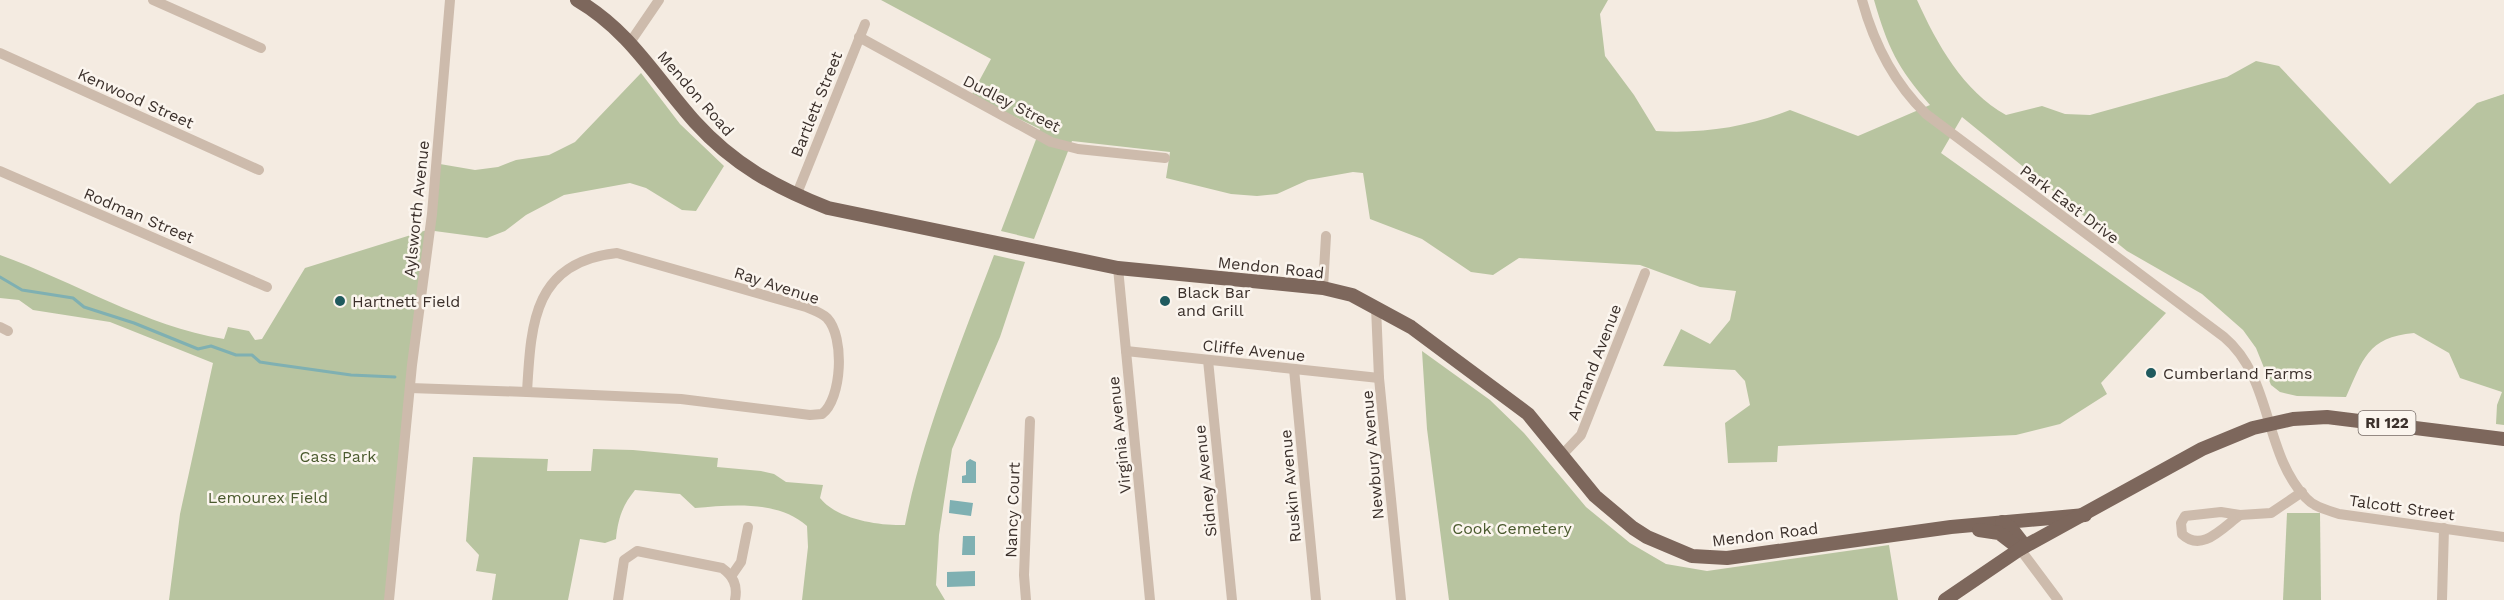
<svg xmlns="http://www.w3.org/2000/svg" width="2504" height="600" viewBox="0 0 2504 600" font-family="'Work Sans',sans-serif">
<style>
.green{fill:#b8c4a0}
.water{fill:#7fb0b2}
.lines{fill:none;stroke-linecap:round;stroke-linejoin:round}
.stream{stroke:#7fb0b2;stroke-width:3}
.minor{stroke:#cdbbac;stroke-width:10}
.major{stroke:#7d675c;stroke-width:14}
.poi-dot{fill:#1f5a5e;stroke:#fbf5ee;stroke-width:2}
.labels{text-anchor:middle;stroke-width:5;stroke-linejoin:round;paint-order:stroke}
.shield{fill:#fbf5ee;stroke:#756b66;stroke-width:1.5}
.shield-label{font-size:15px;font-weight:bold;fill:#3b302b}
.street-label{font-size:16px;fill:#3b302b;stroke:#fbf5ee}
.poi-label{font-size:16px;fill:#3b302b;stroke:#fbf5ee;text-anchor:start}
.park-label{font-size:16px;fill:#4a5a2e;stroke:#fbf5ee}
</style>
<rect width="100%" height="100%" fill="#f4ebe1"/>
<g class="green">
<path d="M881,0H1608L1600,14L1605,56L1634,95L1656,131C1702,134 1748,127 1790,110L1858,136L1930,105C1897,67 1888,48 1874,0H1917C1937,44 1963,91 2006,115L2042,106L2065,114L2090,115L2227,77L2256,61L2279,66L2390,184L2477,103L2504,94V425L2496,424L2497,405L2502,392L2460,378L2449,353L2414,333C2367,337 2363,360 2346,397L2297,396L2280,392L2271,385L2256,348L2243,330L2202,294L2127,251L1962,117L1941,153L2166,313L2101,383L2107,394L2060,424L2016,435L1778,446L1777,462L1728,463L1725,423L1750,405L1745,381L1735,370L1663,366L1681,329L1710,344L1730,320L1736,291L1700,287L1640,265L1519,258L1493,275L1471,272L1422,239L1370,219L1363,173L1353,172L1308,180L1277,194L1257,196L1231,194L1166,178L1170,152L1072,141L1034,239L1001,231L1040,129L971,96L991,59Z"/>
<path d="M641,73L680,124L724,166L696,211L682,210L646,188L630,183L564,195L526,215L505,231L487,238L427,230L388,600H169L180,514L213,363L110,322L33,310L19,300L0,298V255C75,282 145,326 224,339L228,327L249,331L255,340L262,339L305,268L427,230L434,163L475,170L498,167L516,160L549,155L575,142Z"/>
<path d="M994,255L1025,262L1000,337L952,449L939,535L936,585L945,600H802L808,547L807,526C778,500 731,505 695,508L680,494L635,490C622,506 618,519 616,539L605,543L580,539L568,600H492L496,574L476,571L479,555L466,541L473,457L548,459L547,471H591L593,449L633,450L718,458L717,467L761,471L774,474L786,482L823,485L820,498C836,519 879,526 905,525C922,437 962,340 994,255Z"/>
<polygon points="1422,351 1490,400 1524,433 1586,507 1630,543 1666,564 1707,571 1889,545 1898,600 1449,600 1427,429"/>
<polygon points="2287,513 2320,513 2321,600 2283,600"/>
</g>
<g class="water">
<polygon points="970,459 976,462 976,483 962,483 962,476 966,475 966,462"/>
<polygon points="950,500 973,503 971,516 949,513"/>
<polygon points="963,536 975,536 975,555 962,555"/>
<polygon points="975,571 975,586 947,587 947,572"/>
</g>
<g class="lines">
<polyline class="stream" points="0,277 22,290 73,298 84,307 134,323 198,349 211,346 236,355 252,355 260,362 273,364 351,375 395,377"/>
<g class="minor">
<polyline points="153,0 261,48"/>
<path d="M1862,0C1874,44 1893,82 1926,114L2224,337C2273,378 2263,453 2306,498C2314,507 2327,510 2339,514L2504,537"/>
<polyline points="859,37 1051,142 1078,149 1165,158"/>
<polyline points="631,41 659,0"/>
<polyline points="0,53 259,170"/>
<polyline points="0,171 267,287"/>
<polyline points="796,196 865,24"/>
<path d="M617,253L806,307C813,310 822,313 827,318C845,337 842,399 822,414L810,415L681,399L527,392C531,324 533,262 617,253Z"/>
<polyline points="1118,268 1150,600"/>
<polyline points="1323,288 1326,236"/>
<polyline points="1376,307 1379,378 1401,600"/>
<polyline points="0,327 8,331"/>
<polyline points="1126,351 1379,378"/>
<polyline points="1208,360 1232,600"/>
<polyline points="1294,369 1316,600"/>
<polyline points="410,388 527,392"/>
<polyline points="1561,456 1581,435 1645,273"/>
<path d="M2221,512L2240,515C2222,528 2202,553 2182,534L2181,523L2185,516Z"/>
<polyline points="2240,515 2271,513 2302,492"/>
<polyline points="2020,549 2058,600"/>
<polyline points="732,575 741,562 748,527"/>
<polyline points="389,600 412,365 432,214 450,0"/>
<path d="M618,600L624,560L637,551L722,568C733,576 738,585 735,600"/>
<polyline points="1026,600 1024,575 1030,421"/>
<polyline points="2442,600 2444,528"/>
</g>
<g class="major">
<path d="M577,0C630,31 655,77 695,122C733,164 776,188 828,208L1118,268L1323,288L1352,295L1411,327L1528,414L1595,496L1633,528L1647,537L1692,556L1727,558L1951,527L2085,515"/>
<polyline points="2002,522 2011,528 2025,546"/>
<polyline points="1979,530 1999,533 2020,549"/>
<polyline points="1945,600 2020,549 2202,449 2253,428 2293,419 2327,417 2504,439"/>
</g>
</g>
<g class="poi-dot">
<circle cx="340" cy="301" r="6"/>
<circle cx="1165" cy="301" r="6"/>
<circle cx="2151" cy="373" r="6"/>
</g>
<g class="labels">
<rect class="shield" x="2358.5" y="411" width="57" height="24" rx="4.5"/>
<g class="shield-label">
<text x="2387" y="428">RI 122</text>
</g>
<g class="street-label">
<text transform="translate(696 93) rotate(49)" y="6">Mendon Road</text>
<text transform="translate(136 98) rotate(24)" y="6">Kenwood Street</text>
<text transform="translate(1012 103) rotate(27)" y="6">Dudley Street</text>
<text transform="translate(816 104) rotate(-68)" y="6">Bartlett Street</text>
<text transform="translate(2070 204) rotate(37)" y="6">Park East Drive</text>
<text transform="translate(416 209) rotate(-84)" y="6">Aylsworth Avenue</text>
<text transform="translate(139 215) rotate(23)" y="6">Rodman Street</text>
<text transform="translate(1271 267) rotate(6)" y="6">Mendon Road</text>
<text transform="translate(777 285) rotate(18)" y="6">Ray Avenue</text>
<text transform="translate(1254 350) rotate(6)" y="6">Cliffe Avenue</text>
<text transform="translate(1594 362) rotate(-69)" y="6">Armand Avenue</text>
<text transform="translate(1119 435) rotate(-96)" y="6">Virginia Avenue</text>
<text transform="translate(1372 455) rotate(-95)" y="6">Newbury Avenue</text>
<text transform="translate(1205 481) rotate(-96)" y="6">Sidney Avenue</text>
<text transform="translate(1290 486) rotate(-95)" y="6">Ruskin Avenue</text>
<text transform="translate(2402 507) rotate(8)" y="6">Talcott Street</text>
<text transform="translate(1012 510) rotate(-88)" y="6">Nancy Court</text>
<text transform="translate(1765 534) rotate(-7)" y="6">Mendon Road</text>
</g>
<g class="poi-label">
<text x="1177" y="298">Black Bar<tspan x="1177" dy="18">and Grill</tspan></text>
<text x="352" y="307">Hartnett Field</text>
<text x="2163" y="379">Cumberland Farms</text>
</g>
<g class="park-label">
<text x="338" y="462">Cass Park</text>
<text x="268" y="503">Lemourex Field</text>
<text x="1512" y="534">Cook Cemetery</text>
</g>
</g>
</svg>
